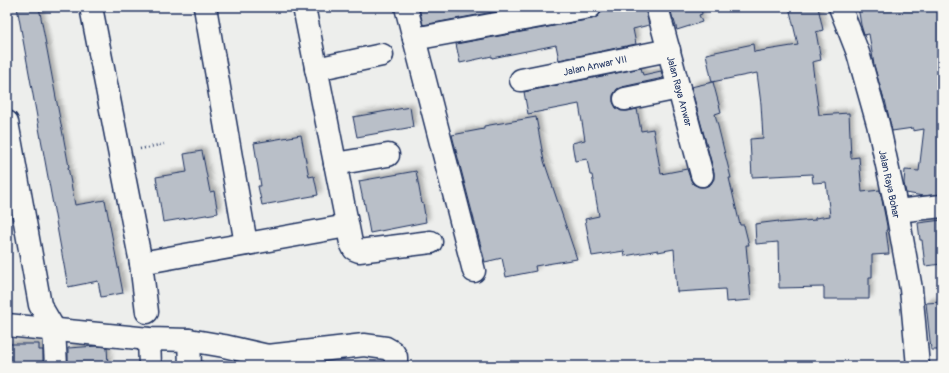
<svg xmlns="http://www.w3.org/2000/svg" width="949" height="373" viewBox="0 0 949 373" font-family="Pangolin,sans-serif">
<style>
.building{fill:#b9bfc8;stroke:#1b2f5e;filter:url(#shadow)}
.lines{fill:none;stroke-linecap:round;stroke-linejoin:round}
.minor-casing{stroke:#1b2f5e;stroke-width:25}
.tertiary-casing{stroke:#1b2f5e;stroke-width:25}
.path{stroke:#1b2f5e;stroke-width:2.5;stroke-dasharray:1 3;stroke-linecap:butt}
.minor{stroke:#f6f6f2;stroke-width:22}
.tertiary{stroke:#f6f6f2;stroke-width:22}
.labels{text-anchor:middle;stroke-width:3;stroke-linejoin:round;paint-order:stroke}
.street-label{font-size:10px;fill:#1b2f5e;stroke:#f6f6f2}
</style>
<defs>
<filter id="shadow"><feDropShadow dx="3.5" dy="-3.5" stdDeviation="2" flood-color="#0004"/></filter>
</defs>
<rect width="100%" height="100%" fill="#edeeec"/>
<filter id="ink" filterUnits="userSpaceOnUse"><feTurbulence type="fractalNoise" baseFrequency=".025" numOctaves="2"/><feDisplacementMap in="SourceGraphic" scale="8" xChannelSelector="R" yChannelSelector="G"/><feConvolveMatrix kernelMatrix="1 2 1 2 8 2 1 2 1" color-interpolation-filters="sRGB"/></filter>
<g filter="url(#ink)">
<g class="building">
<polygon points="17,7 39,7 69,167 68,167 75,205 105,200 123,293 101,297 98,281 68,287"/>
<polygon points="419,7 520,7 423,25"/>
<polygon points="602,7 645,7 649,25 633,29 636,44 559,60 556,45 492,58 492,56 460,63 456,44 592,19 598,16 602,12"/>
<polygon points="670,7 701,7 702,14 699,15 702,22 677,30 674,20 673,20"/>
<polygon points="789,7 818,7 823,30 816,32 821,60 812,62 819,115 849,113 851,158 859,157 862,192 880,190 887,226 887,230 886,230 889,254 872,255 872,277 869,277 869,299 824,299 824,287 779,288 778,242 756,244 755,224 779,221 779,223 815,220 815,218 830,216 826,182 813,183 812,174 752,177 750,139 763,138 761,104 757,73 712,82 706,54 753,44 754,52 798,45"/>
<polygon points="858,7 942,7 942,194 923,196 906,193 904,183 905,170 919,171 924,129 913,131 913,128 892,131 885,100 884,100 874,65 869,34 864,35 861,25"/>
<polygon points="641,68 643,75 661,71 663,78 622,87 617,89 613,95 613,102 616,108 621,111 628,111 637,109 641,131 653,129 661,174 687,169 690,178 693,184 699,187 705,187 711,184 714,179 714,172 691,87 713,82 721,112 715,114 731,178 729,178 740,225 744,225 749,245 746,245 751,300 726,302 725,289 677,292 674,249 658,252 658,250 625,256 624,251 592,256 585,219 599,216 592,175 590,175 587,159 575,161 572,143 585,140 579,104 528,114 524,92"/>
<polygon points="410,107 413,127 357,137 353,117"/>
<polygon points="536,117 544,161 577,259 535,266 536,271 506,277 502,258 485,262 452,135 484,129 484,126"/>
<polygon points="301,135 309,177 314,176 318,195 262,205 258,186 261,186 254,143"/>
<polygon points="202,151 210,192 214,191 218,213 163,222 156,177 187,172 184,154"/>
<polygon points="416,171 422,204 423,203 426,222 370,233 364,200 363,200 359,181"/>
<polygon points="942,220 942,264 925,266 922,240 920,240 918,223"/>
<polygon points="942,302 942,350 931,350 926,303"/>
<polygon points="7,344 39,344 39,350 43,350 43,366 8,366"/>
<polygon points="97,346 107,347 108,365 68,366 68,348"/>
</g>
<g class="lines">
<g class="minor-casing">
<g id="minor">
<polyline points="91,7 141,263 147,312"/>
<polyline points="205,7 246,244"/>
<polyline points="304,7 351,243 354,249 359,251 431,242"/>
<polyline points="406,7 474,271"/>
<polyline points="657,7 702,175"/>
<polyline points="414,39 590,7"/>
<polyline points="316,69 382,55"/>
<polyline points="521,80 669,50"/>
<polyline points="625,99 679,88"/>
<polyline points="7,122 40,305 54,329 56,366"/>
<polyline points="335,164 388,155"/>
<polyline points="141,263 347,226"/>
<polyline points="7,325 149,339 189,340 224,346 268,356 364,345 386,348 393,352 396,357 396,366"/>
<polyline points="149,339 150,366"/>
<polyline points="189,340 190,366"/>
</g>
</g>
<g class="tertiary-casing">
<g id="tertiary">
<polyline points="840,7 858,53 878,124 897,211 911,289 918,366"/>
<polyline points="897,211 942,206"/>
</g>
</g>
<polyline class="path" points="140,149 164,144"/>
<use href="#minor" class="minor"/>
<use href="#tertiary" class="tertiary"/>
</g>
</g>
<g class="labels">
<g class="street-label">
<text transform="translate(595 65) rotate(-12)" y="4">Jalan Anwar VII</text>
<text transform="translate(680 91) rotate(75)" y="4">Jalan Raya Anwar</text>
<text transform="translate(890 184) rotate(78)" y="4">Jalan Raya Bohar</text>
</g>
</g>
<rect width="949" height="373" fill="none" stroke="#f6f6f2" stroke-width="24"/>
<rect x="12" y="12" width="925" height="349" fill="none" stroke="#1b2f5e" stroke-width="1.5" filter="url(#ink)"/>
</svg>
